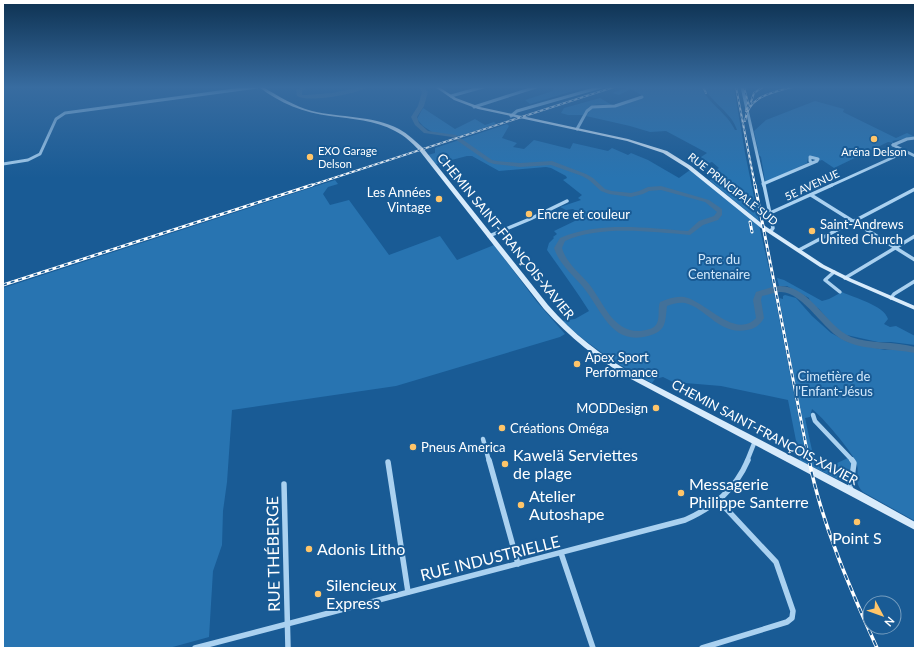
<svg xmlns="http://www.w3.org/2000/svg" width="918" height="651" viewBox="0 0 918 651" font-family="Lato,sans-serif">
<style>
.green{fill:#2874b1}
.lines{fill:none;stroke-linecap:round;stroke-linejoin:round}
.river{fill:#42719a;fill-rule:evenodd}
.street-far3{stroke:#aad1f0;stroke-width:3}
.street-far2{stroke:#aad1f0;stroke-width:3.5}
.street-far1{stroke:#aad1f0;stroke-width:4.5}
.street{stroke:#aad1f0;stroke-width:5.5}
.secondary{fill:#d8ebfb;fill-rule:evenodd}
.rail-far2-casing{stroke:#fff;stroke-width:2}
.rail-far1-casing{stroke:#fff;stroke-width:3}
.rail-casing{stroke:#fff;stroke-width:3.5}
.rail-far2{stroke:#195b95;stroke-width:1;stroke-dasharray:3;stroke-linecap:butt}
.rail-far1{stroke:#195b95;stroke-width:1.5;stroke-dasharray:4;stroke-linecap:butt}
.rail{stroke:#195b95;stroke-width:2;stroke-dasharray:6;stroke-linecap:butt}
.poi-dot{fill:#ffc569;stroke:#195b95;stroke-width:1.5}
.labels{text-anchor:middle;stroke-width:4;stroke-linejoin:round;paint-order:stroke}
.far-poi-label{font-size:11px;fill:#fff;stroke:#195b95;text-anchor:start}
.far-street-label{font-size:11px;fill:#fff;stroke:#195b95}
.poi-label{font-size:13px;fill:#fff;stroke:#195b95;text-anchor:start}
.street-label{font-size:13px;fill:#fff;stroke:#195b95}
.park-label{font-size:13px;fill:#d1e8fb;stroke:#195b95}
.near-poi-label{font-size:16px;fill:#fff;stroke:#195b95;text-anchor:start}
.near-street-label{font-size:16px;fill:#fff;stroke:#195b95}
</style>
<rect width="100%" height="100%" fill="#195b95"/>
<g class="green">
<polygon points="553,87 586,87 530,104 525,100 553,91"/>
<path d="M629,87H701C708,103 727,113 735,130H737C732,113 712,103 704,87H734L745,153L759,221L709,180L724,175L716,170L719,168L712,162L709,163L701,157L707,153L666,131L650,132L630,126L586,116L592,107H608L643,96L631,89L619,95L612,93Z"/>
<path d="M600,98L612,105C598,105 590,101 583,115H568L561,113L564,108Z"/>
<polygon points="815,101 844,109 843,112 896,138 907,133 915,137 892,141 894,143 888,142 834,168 822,160 819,161 819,159 810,156 808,158 807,163 767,182 765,181 761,157 759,155 754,131 766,120"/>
<polygon points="423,108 455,129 475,119 485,125 494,122 496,124 459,136 432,132 423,126 417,119"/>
<path d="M507,124L509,126L502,138L517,143L513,147L524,149L534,140L570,149L573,143L608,151L612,148L628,155L631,153L648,160L679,178L690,170L759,225L771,277L808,465L800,461L788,400L721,386L673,382L663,377L655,379L652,383C618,365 591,347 562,321L575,319L589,311C576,290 561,270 547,250L549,243L554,238L553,237L557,234L554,231L579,219L582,220L585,216L573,209L566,210L560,207L581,200L578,198L582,195L563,180L567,178L566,176L551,168L546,167L499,171L472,156H467L436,164L428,155L435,153V148Z"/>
<polygon points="335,180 338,184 328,187 323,194 330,205 349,200 389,255 440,236 457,260 494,245 537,302 565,334 560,337 396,386 232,410 227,482 223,511 222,545 213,571 209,637 169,648 3,648 3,288"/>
<path d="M777,278L784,280L822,301L829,299L842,292C854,298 884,305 888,319L884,324L890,327L896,326L915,336V345L891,342H878L842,334L836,329L819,309L810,303L809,298L787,286H779Z"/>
<path d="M785,295L796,298L812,316L831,333L848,342L885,350L902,349L915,352V521L863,492C852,481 861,474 856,462C852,452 822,416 812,409L810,417L805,418L815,464L824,469L848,458L851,464L848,478L842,481L811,466L779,298L783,299V296Z"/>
</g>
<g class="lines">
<g class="river">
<path d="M301,87H307L302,91V95H305L332,93L361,87H368C357,94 308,103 297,96L296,90Z"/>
<path d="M418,87H423L428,92L424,106L417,117L419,123L428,131L456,135L492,160L497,161L520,163L552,161L586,174L593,178L605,189L612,191L631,193L639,191L648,187L661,186L709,200L722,209V215L718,220L703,225L690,235C651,232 601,225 565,241L562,248C566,263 580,273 589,284C604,303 613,333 641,331C646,330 652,329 655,326C661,320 657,309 660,302C668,299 676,296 684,297C706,301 735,340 756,318L753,300L756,292C763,290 773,286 780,286C810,286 826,326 851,337C870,344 895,341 915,347V353C892,348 867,351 845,341C824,332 803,291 780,292C774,292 768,295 762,296L761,300L764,318C760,325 755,329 747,330C718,335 708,309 685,303C679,302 672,304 667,306C665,322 667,331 648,336C611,346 602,310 583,287C573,275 559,264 554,248L560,238C599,221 647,228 688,231L699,221L714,216L717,212L705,202L661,190L649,191L643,194L631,197L609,194L601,191L589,180L582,176L551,165L520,167L494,164L488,162L452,137L424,133L415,125L411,117L418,106L422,92Z"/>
</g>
<g class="street-far3">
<polyline points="742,87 764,186"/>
<polyline points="451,96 483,87"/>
<polyline points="474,107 536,87"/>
<polyline points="511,116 517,111 601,87"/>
<polyline points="577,129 587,111 592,107 615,106 642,97"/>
<polyline points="893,145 915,156"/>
<polyline points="893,145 907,139 915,138"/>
<polyline points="3,164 28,160 40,154 56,119 65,113 257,87"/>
<polyline points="763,184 817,161 818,159 810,157 810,161 812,163"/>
<polyline points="830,186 905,152"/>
</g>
<g class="street-far2">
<polyline points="764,185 773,228 771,231"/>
<polyline points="811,195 915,260"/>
<polyline points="770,213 832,185"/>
<polyline points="489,236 530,219 567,201"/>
<polyline points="799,250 915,189"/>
<polyline points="834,272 825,280 840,292"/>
<polyline points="845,278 915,236"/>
<polyline points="891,298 894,294 915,281"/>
</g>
<g class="street-far1">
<polyline points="813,415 815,421 853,461"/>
<polyline points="483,439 489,461"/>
<polyline points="747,461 755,441"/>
</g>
<g class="street">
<polyline points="489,460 518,564"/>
<polyline points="388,462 408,592"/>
<polyline points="284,484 288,648"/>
<polyline points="850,490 854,463 852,460"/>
<polyline points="561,553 593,648"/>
<path d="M195,648L685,520C714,507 735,490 748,460"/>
<polyline points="702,648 787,622 792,618 793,611 776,562 719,501"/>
</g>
<g class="secondary">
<path d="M259,87H263C278,96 294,106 312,111C341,118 372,115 399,129C408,134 415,141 423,148L548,305C573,334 602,356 635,375L861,492L915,522V530L631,379C598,360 569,337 544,309L419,150C412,143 405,136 395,131C375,120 352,119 330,116C305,113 279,103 259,87Z"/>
<polygon points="435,87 439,87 456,98 480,107 628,139 667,151 691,166 765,226 824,265 852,279 915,306 915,310 848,281 820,267 761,228 687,168 663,153 627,141 478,109 454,100"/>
</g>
<g class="rail-far2-casing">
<g id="rail-far2">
<polyline points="703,87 706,93"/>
<polyline points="736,87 755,186"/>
<polyline points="744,87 748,103 746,111"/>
<polyline points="750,105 754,93 763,87"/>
<path d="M745,121C748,96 771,93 792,87"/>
<polyline points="309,186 614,87"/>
</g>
</g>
<g class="rail-far1-casing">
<g id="rail-far1">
<polyline points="755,185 809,461"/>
<polyline points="750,222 752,232"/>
<polyline points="3,285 312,185"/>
</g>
</g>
<g class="rail-casing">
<path id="rail" d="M809,460C822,525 850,588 877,648"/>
</g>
<use href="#rail-far2" class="rail-far2"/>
<use href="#rail-far1" class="rail-far1"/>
<use href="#rail" class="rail"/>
</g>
<linearGradient id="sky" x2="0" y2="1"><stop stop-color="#0e3252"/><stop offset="0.49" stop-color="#386ca0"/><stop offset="1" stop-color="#386ca0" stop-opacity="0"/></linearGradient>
<rect width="918" height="178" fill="url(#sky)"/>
<g class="poi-dot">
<circle cx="874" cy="139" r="4"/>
<circle cx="310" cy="157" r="4"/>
<circle cx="439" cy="199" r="4"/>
<circle cx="529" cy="214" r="4"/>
<circle cx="812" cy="231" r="4"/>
<circle cx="577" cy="364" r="4"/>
<circle cx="656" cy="408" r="4"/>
<circle cx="502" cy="428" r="4"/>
<circle cx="413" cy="447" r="4"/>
<circle cx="505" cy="464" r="4"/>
<circle cx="681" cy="493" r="4"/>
<circle cx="521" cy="505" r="4"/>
<circle cx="857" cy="522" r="4"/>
<circle cx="309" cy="549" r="4"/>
<circle cx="318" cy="594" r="4"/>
</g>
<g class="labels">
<g class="far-poi-label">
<text x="318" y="155">EXO Garage<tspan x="318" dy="13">Delson</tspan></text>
<text x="874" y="156" text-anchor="middle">Aréna Delson</text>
</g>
<g class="far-street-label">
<text transform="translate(812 185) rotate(-25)" y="4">5E AVENUE</text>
<text transform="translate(733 189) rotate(38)" y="4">RUE PRINCIPALE SUD</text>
</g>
<g class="poi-label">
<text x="431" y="197" text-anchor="end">Les Années<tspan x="431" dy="15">Vintage</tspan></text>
<text x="537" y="219">Encre et couleur</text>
<text x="820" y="229">Saint-Andrews<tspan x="820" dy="15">United Church</tspan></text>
<text x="585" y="362">Apex Sport<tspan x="585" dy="15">Performance</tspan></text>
<text x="648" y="413" text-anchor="end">MODDesign</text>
<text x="510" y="433">Créations Oméga</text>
<text x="421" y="452">Pneus America</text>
</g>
<g class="street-label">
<text transform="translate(506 236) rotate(51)" y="5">CHEMIN SAINT-FRANÇOIS-XAVIER</text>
<text transform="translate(765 432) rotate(28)" y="5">CHEMIN SAINT-FRANÇOIS-XAVIER</text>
</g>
<g class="park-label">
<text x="719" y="264">Parc du<tspan x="719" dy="15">Centenaire</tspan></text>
<text x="834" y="381">Cimetière de<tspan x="834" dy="15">l'Enfant-Jésus</tspan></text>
</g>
<g class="near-poi-label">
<text x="513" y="461">Kawelä Serviettes<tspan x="513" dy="18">de plage</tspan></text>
<text x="689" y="490">Messagerie<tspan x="689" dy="18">Philippe Santerre</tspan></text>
<text x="529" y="502">Atelier<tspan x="529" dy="18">Autoshape</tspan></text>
<text x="857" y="544" text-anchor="middle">Point S</text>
<text x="317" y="555">Adonis Litho</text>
<text x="326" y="591">Silencieux<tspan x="326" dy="18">Express</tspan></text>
</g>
<g class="near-street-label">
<text transform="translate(273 554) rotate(-91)" y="6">RUE THÉBERGE</text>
<text transform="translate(490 558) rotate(-14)" y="6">RUE INDUSTRIELLE</text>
</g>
</g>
<rect width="918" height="651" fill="none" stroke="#ffffff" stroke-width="8"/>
<g transform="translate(882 615) rotate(131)"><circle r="19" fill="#195b95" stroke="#759dbf"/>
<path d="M0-3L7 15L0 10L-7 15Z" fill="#ffc569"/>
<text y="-6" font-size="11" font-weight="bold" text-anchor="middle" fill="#ffffff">N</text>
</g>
</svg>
